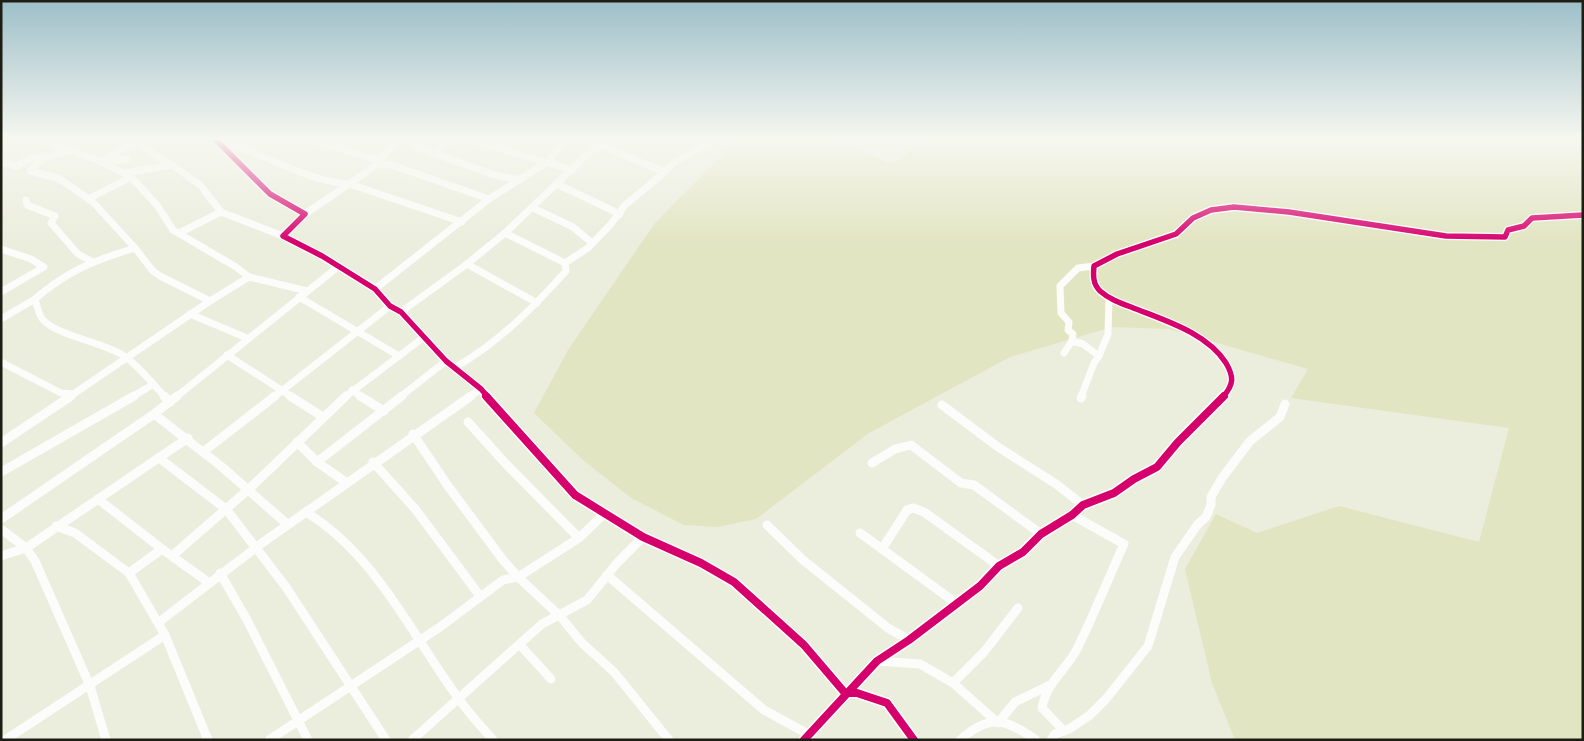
<svg xmlns="http://www.w3.org/2000/svg" width="1584" height="741" viewBox="0 0 1584 741" font-family="'Alegreya Sans',sans-serif">
<style>
.green{fill:#e2e5c2}
.lines{fill:none;stroke-linecap:round;stroke-linejoin:round}
.minor-far1{stroke:#fcfcfa;stroke-width:7}
.minor{stroke:#fcfcfa;stroke-width:9}
.cycleway-far1-casing{stroke:#fff;stroke-width:8}
.cycleway-casing{stroke:#fff;stroke-width:11}
.cycleway-far1{stroke:#d6006c;stroke-width:5.5}
.cycleway{stroke:#d6006c;stroke-width:8}
</style>
<rect width="100%" height="100%" fill="#ebeddd"/>
<polygon class="green" points="738,139 829,139 891,164 929,139 1583,139 1583,740 1235,740 1212,683 1185,569 1216,514 1257,533 1339,506 1479,542 1509,428 1291,398 1308,369 1169,329 1112,327 1010,357 869,433 756,519 717,527 684,525 631,498 583,460 534,413 568,350 655,223"/>
<g class="lines">
<g class="minor-far1">
<polyline points="35,139 96,159 131,177 157,205 173,230 236,267 249,277 307,291"/>
<polyline points="119,139 143,147 178,169 201,186 221,212 283,236"/>
<polyline points="215,139 270,194 305,214 283,236 322,256 375,289 390,306 401,312 446,361 481,389 488,397"/>
<polyline points="309,139 379,160"/>
<polyline points="412,139 412,144 419,148 495,175 520,180"/>
<polyline points="470,139 572,170"/>
<polyline points="585,139 665,172"/>
<path d="M219,141C264,152 303,181 350,184L462,222"/>
<polyline points="69,150 42,159 30,171 58,178 92,201 135,248 153,271 160,276 210,301 249,277"/>
<polyline points="435,153 450,139"/>
<polyline points="1,162 17,166 30,158 46,156"/>
<polyline points="100,162 139,139"/>
<polyline points="102,162 127,159"/>
<polyline points="378,164 392,165 489,199"/>
<polyline points="125,173 173,165"/>
<polyline points="557,184 620,214"/>
<polyline points="88,199 131,177"/>
<polyline points="26,200 27,205 55,216 51,223 78,254 91,261"/>
<polyline points="533,208 573,227 592,243"/>
<polyline points="305,214 378,164 379,160 400,139"/>
<polyline points="179,233 221,212"/>
<polyline points="505,233 565,263"/>
<path d="M135,248C95,260 67,271 35,299C37,305 38,312 41,317C52,336 107,342 127,358C141,369 153,384 165,397"/>
<polyline points="1,249 31,259 44,267 1,292"/>
<polyline points="467,264 537,303"/>
<polyline points="375,289 489,199 547,162 567,139"/>
<polyline points="299,297 399,356"/>
<polyline points="401,312 467,264 505,233 593,149 601,146"/>
<polyline points="190,314 247,338"/>
<polyline points="1,319 35,299"/>
<polyline points="1072,341 1083,344 1099,356 1094,363 1081,397"/>
<polyline points="1064,353 1072,341 1073,334 1068,330 1069,322 1061,313 1060,286 1078,268 1094,266"/>
<polyline points="227,355 292,397"/>
<polyline points="1099,356 1108,334 1109,298"/>
<polyline points="1,362 61,393 74,394"/>
<path d="M456,367C499,342 533,308 566,271L565,263L588,248L611,224L625,205L665,172L673,163L716,139"/>
<polyline points="352,390 362,397"/>
<polyline points="69,397 210,301"/>
<polyline points="132,397 152,385"/>
<polyline points="176,397 339,266"/>
<polyline points="274,397 390,306"/>
<polyline points="345,397 424,337"/>
<polyline points="400,397 446,361"/>
<polyline points="469,397 481,389"/>
<path d="M1223,397C1234,384 1234,377 1226,363C1206,332 1163,320 1131,307C1120,303 1109,299 1100,291C1093,284 1093,276 1094,266L1117,254L1176,234L1193,218L1211,210L1234,207L1289,212L1446,236L1505,237L1508,230L1524,226L1532,218L1583,215"/>
</g>
<g class="minor">
<polyline points="164,396 170,402"/>
<polyline points="290,396 323,417"/>
<polyline points="360,396 384,411"/>
<polyline points="486,396 575,495 643,537 701,563 734,582 804,645 845,693 857,693 887,703 914,740"/>
<polyline points="1081,398 1082,396"/>
<polyline points="942,405 998,447 1056,484 1083,505"/>
<polyline points="154,414 222,467 287,524"/>
<polyline points="468,422 506,464 579,538"/>
<polyline points="413,434 448,486 503,560 518,577 560,616 582,643 614,672 669,740"/>
<polyline points="297,442 317,462 347,483"/>
<polyline points="1,443 71,396"/>
<polyline points="203,452 275,396"/>
<polyline points="159,458 226,509 286,587 386,740"/>
<polyline points="317,462 402,396"/>
<polyline points="373,462 416,510 480,596"/>
<polyline points="872,463 895,449 911,445 961,483 974,485 1041,534"/>
<polyline points="1,472 134,396"/>
<polyline points="98,499 162,549 129,573"/>
<path d="M306,512C377,556 411,634 459,699C469,714 482,727 493,740"/>
<polyline points="1,519 154,414 177,396"/>
<polyline points="767,525 803,560 888,628 909,640"/>
<polyline points="56,526 75,533 129,573 165,635 208,740"/>
<polyline points="1,529 26,548 35,561 90,686 106,740"/>
<polyline points="860,533 956,603"/>
<polyline points="162,549 208,582"/>
<polyline points="882,549 907,510 913,508 924,512 999,566"/>
<polyline points="173,555 249,489 346,396"/>
<polyline points="1,556 26,548 188,438"/>
<polyline points="220,573 246,618 308,740"/>
<polyline points="607,575 764,710 808,734"/>
<polyline points="159,622 262,543 471,396"/>
<polyline points="520,645 551,679"/>
<polyline points="877,661 920,664 953,683 998,723 1015,702 1050,685"/>
<polyline points="953,683 984,652 1018,608"/>
<path d="M1064,731L1042,708C1046,683 1066,670 1077,649C1094,615 1108,579 1124,544L1072,515"/>
<polyline points="5,740 165,635"/>
<polyline points="269,740 440,627 503,580 518,577 579,538 604,514"/>
<polyline points="412,740 542,624 587,600 618,562 643,537"/>
<polyline points="804,740 877,661 909,640 980,586 999,566 1023,552 1041,534 1072,515 1083,505 1114,493 1134,479 1157,467 1178,442 1224,396"/>
<path d="M960,740C989,714 1005,718 1036,740"/>
<polyline points="1051,740 1055,734 1069,729 1090,715 1106,699 1148,646 1175,557 1198,524 1206,517 1211,505 1211,497 1222,478 1250,441 1280,417 1285,404"/>
</g>
<g class="cycleway-far1-casing">
<g id="cycleway-far1">
<polyline points="215,139 270,194 305,214 283,236 322,256 375,289 390,306 401,312 446,361 481,389 488,397"/>
<path d="M1223,397C1234,384 1234,377 1226,363C1206,332 1163,320 1131,307C1120,303 1109,299 1100,291C1093,284 1093,276 1094,266L1117,254L1176,234L1193,218L1211,210L1234,207L1289,212L1446,236L1505,237L1508,230L1524,226L1532,218L1583,215"/>
</g>
</g>
<g class="cycleway-casing">
<g id="cycleway">
<polyline points="486,396 575,495 643,537 701,563 734,582 804,645 845,693 857,693 887,703 914,740"/>
<polyline points="804,740 877,661 909,640 980,586 999,566 1023,552 1041,534 1072,515 1083,505 1114,493 1134,479 1157,467 1178,442 1224,396"/>
</g>
</g>
<use href="#cycleway-far1" class="cycleway-far1"/>
<use href="#cycleway" class="cycleway"/>
</g>
<linearGradient id="sky" x2="0" y2="1"><stop stop-color="#9dbfc8"/><stop offset="0.57" stop-color="#f6f7f0"/><stop offset="1" stop-color="#f6f7f0" stop-opacity="0"/></linearGradient>
<rect width="1584" height="243" fill="url(#sky)"/>
<rect width="1584" height="741" fill="none" stroke="#1d1d13" stroke-width="5"/>
</svg>
